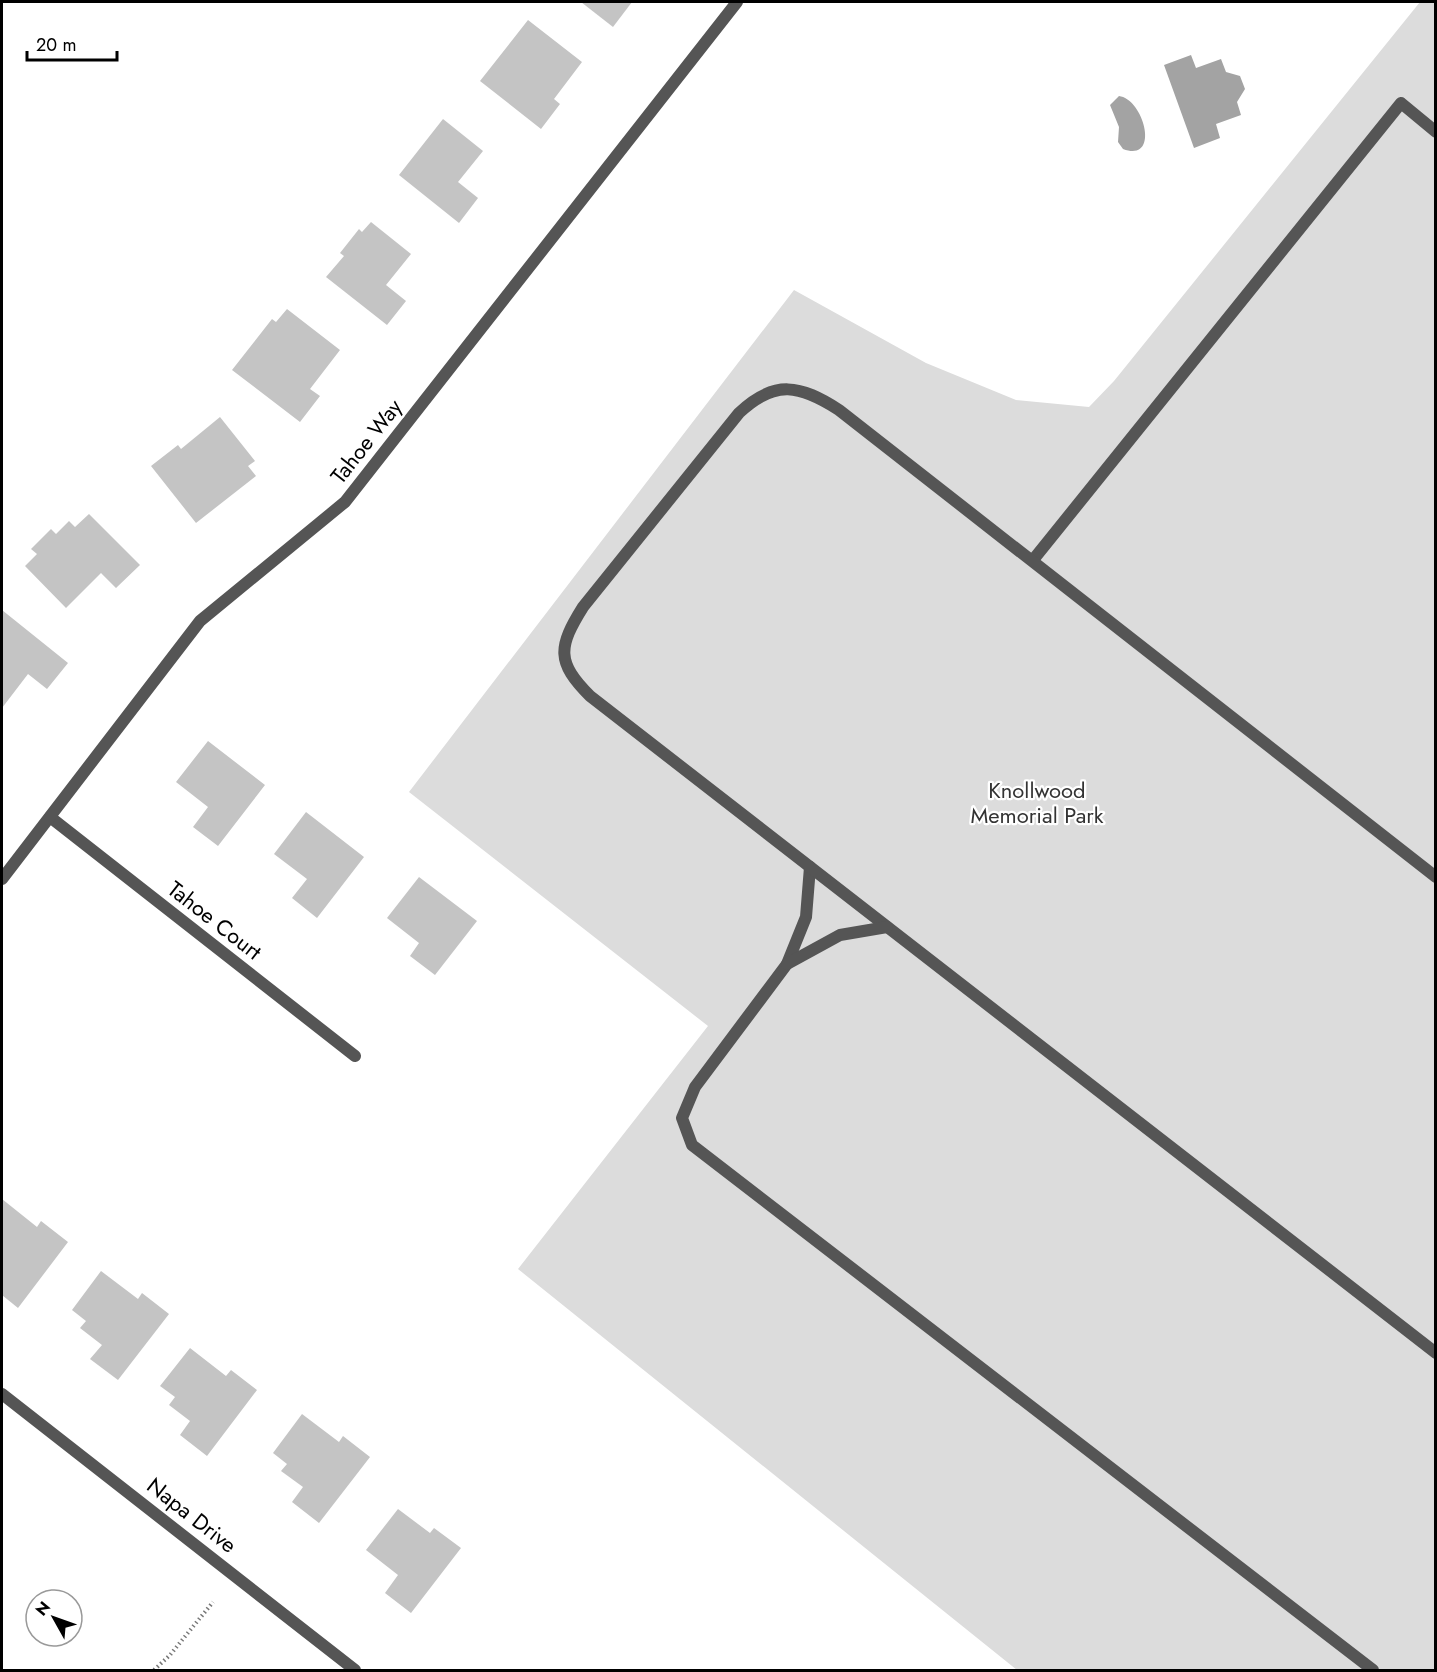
<svg xmlns="http://www.w3.org/2000/svg" width="1437" height="1672" viewBox="0 0 1437 1672" font-family="Jost,sans-serif">
<style>
.green{fill:#dcdcdc}
.water{fill:#a3a3a3}
.building{fill:#c4c4c4}
.lines{fill:none;stroke-linecap:round;stroke-linejoin:round}
.path{stroke:#777;stroke-width:4;stroke-dasharray:1.5 3;stroke-linecap:butt}
.lane{stroke:#555;stroke-width:12}
.street{stroke:#555;stroke-width:12}
.labels{text-anchor:middle;stroke-width:4.5;stroke-linejoin:round;paint-order:stroke}
.street-label{font-size:22px;fill:#000;stroke:#fff}
.park-label{font-size:22px;fill:#333;stroke:#fff}
</style>
<rect width="100%" height="100%" fill="#fff"/>
<polygon class="green" points="1420,2 1435,2 1435,1670 1017,1670 518,1269 708,1026 409,792 794,290 926,363 1016,400 1089,407 1114,381"/>
<g class="water">
<polygon points="1191,55 1196,68 1221,59 1226,72 1240,76 1245,89 1237,102 1241,115 1216,124 1220,138 1194,148 1164,65"/>
<path d="M1119,96C1144,99 1161,163 1123,149L1118,142L1119,127L1110,105Z"/>
</g>
<g class="building">
<polygon points="581,2 632,2 613,27"/>
<polygon points="528,20 582,62 554,99 560,104 541,129 480,81"/>
<polygon points="443,119 483,151 458,182 478,198 459,223 399,175"/>
<polygon points="371,222 411,254 386,285 406,301 387,325 326,277 344,256 340,253 359,229 362,232"/>
<polygon points="287,309 340,350 310,389 320,396 300,422 232,370 272,319 276,322"/>
<polygon points="220,417 255,461 248,466 256,476 196,523 151,466 178,445 181,449"/>
<polygon points="89,514 140,565 116,588 101,573 66,608 25,566 37,554 31,549 51,529 56,534 69,521 75,527"/>
<polygon points="2,610 68,663 47,689 28,674 2,708"/>
<polygon points="208,741 265,785 218,846 193,827 208,807 176,782"/>
<polygon points="306,812 364,857 317,918 292,898 307,879 274,854"/>
<polygon points="419,877 477,921 435,975 410,956 419,943 387,918"/>
<polygon points="2,1199 37,1227 41,1221 68,1242 18,1308 2,1295"/>
<polygon points="101,1271 138,1299 142,1293 169,1314 118,1380 90,1359 102,1345 80,1328 86,1321 72,1310"/>
<polygon points="190,1348 226,1376 231,1370 257,1390 207,1456 180,1435 190,1421 169,1405 175,1397 160,1386"/>
<polygon points="302,1414 339,1442 343,1436 370,1457 319,1523 292,1502 303,1487 281,1471 287,1464 273,1453"/>
<polygon points="398,1509 430,1533 434,1528 461,1548 411,1613 385,1593 398,1575 366,1550"/>
</g>
<g class="lines">
<polyline class="path" points="154,1670 170,1655 213,1602"/>
<g class="lane">
<polyline points="1033,560 1401,103 1436,132"/>
<polyline points="810,867 806,917 787,964 695,1087 682,1118 692,1145 1373,1670"/>
<path d="M1436,877L839,410C800,385 775,379 739,413L583,607C558,647 556,662 590,696L1436,1353"/>
<polyline points="787,964 840,935 887,927"/>
</g>
<g class="street">
<polyline points="50,817 355,1056"/>
<polyline points="2,879 200,621 345,502 737,2"/>
<polyline points="2,1394 355,1670"/>
</g>
</g>
<g class="labels">
<g class="street-label">
<text transform="translate(366 441) rotate(-52)" y="8">Tahoe Way</text>
<text transform="translate(215 920) rotate(38)" y="8">Tahoe Court</text>
<text transform="translate(192 1515) rotate(38)" y="8">Napa Drive</text>
</g>
<g class="park-label">
<text x="1037" y="798">Knollwood<tspan x="1037" dy="25">Memorial Park</tspan></text>
</g>
</g>
<rect width="1437" height="1672" fill="none" stroke="#000000" stroke-width="6"/>
<g transform="translate(54 1618) rotate(310)"><circle r="28" fill="#ffffff" stroke="#999999" stroke-width="1.5"/>
<path d="M0-4.5L10 22L0 15L-10 22Z" fill="#000000"/>
<text y="-9" font-size="16" font-weight="bold" text-anchor="middle" fill="#000000">N</text>
</g>
<path d="M27 51v9h90v-9" fill="none" stroke="#000000" stroke-width="3"/>
<text x="36" y="51" font-size="18" fill="#000000" stroke="#ffffff" stroke-width="4.5" paint-order="stroke">20 m</text>
</svg>
